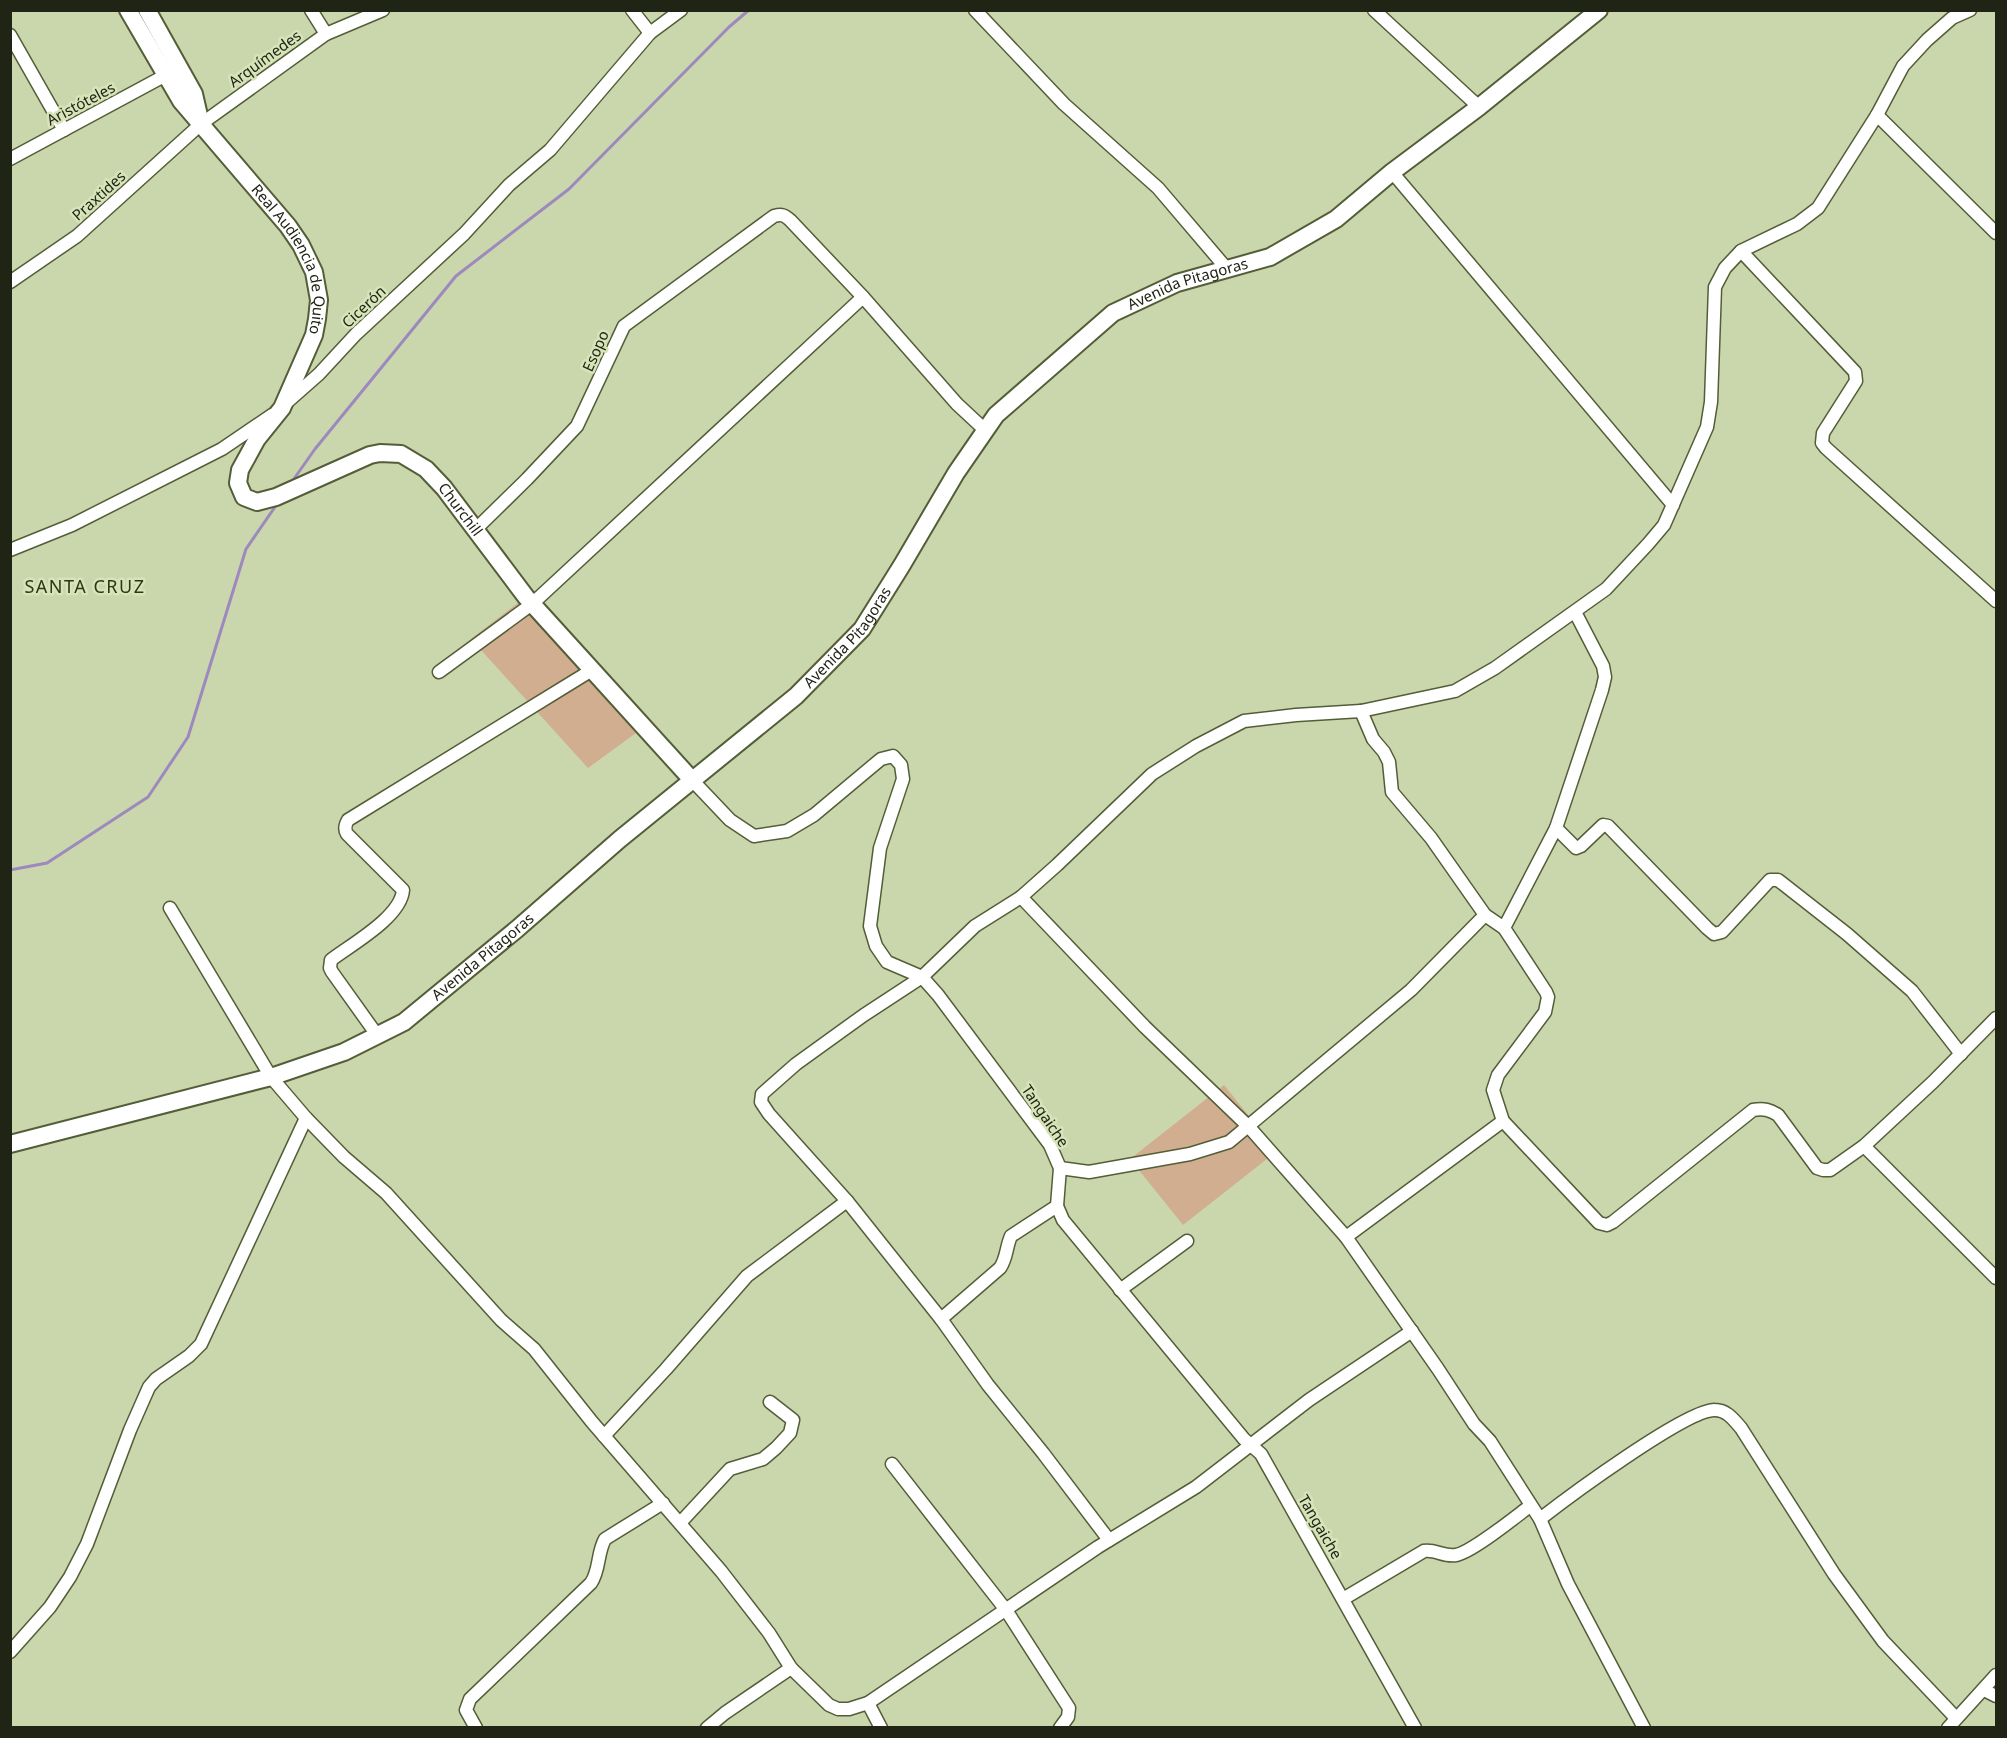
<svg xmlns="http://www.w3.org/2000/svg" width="2007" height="1738" viewBox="0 0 2007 1738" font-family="'Noto Sans',sans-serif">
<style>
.green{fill:#d1ae90}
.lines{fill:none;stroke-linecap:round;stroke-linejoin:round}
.stream{stroke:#9d89be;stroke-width:3}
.minor-casing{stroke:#535d38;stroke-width:15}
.secondary-casing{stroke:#535d38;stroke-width:20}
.minor{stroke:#fff;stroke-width:12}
.secondary{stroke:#fff;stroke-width:16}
.labels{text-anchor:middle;stroke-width:5;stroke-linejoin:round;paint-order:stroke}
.street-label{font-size:15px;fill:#202414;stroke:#d7e4b9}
.quarter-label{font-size:18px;letter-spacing:1.5px;fill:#2e3813;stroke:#d7e4b9}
</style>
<rect width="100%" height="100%" fill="#cad7ac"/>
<g class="green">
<polygon points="519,602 636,733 588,768 471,639"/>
<polygon points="1224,1085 1277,1151 1183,1225 1130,1159"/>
</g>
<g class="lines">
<g class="stream">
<polyline points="291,483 315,449 456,276 569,189 729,27 749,10"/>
<polyline points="10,870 47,863 148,797 188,737 246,549 277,504"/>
</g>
<g class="minor-casing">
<g id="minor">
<polyline points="311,10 326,34"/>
<polyline points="632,10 650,33"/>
<polyline points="975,10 1064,104 1158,188 1227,269"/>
<polyline points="1374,10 1479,107"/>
<polyline points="10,35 64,130"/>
<polyline points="1877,115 1996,233"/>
<polyline points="10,159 166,75"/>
<polyline points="1392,172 1673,505"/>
<polyline points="1741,251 1797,224 1818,208 1877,115 1903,66 1927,40 1952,18 1970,10"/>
<polyline points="10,282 77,236 201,124 326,34 383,10"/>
<polyline points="285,404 319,374 356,334 464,234 509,185 550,150 650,33 681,10"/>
<path d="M475,530L527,479L577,426L624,326L774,216C782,214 784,215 790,220L863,297L957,404L985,430"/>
<polyline points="10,550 72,525 222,449 272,415"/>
<path d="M1575,612L1603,666L1605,677L1602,690L1556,828L1504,928L1546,992L1548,997L1545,1012L1498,1075L1493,1090L1503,1121L1599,1223L1607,1225L1613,1222L1753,1110C1764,1108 1770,1110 1778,1115L1817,1168L1823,1170H1830L1864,1146L1933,1082L1996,1018"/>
<polyline points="439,672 532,604 863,297"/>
<polyline points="1361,711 1373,739 1384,752 1389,762 1392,792 1431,838 1485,915"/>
<polyline points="692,780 730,820 754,836 787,831 814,815 881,759 893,756 901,765 903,779 880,848 870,926 876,946 887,962 922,977 938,995 1050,1145 1060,1168 1057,1206 1063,1220 1244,1439 1261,1454 1415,1728"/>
<polyline points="1556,828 1576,848 1581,846 1603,825 1608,826 1707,928 1714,934 1722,932 1770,880 1778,880 1847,934 1912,991 1961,1054"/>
<path d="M1021,897L1145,1027L1249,1127L1346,1237L1438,1369L1474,1424L1490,1441L1540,1519C1567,1498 1687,1409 1715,1410C1727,1410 1734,1420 1741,1428L1834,1574L1883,1641L1956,1718"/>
<polyline points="170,908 271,1077 306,1118 344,1157 386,1193 501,1320 534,1349 592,1422 721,1571 769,1633 791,1668 829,1705 838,1709 849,1709 868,1703 1098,1547 1196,1487 1309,1400 1412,1331"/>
<path d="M377,1035L332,972L330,968L331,960C352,944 401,917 403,890L347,834C344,829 345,825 348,820L592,670"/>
<polyline points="1864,1146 1996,1278"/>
<polyline points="1060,1168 1089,1172 1190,1154 1229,1142 1411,990 1485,915 1504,928"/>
<polyline points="1346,1237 1503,1121"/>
<polyline points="1120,1290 1187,1241"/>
<path d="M941,1319L1000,1268C1007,1258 1006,1247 1011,1236L1057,1206"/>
<polyline points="604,1436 666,1369 747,1276 847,1201"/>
<polyline points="892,1464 1006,1610 1069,1708 1068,1717 1060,1728"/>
<polyline points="1540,1519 1568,1584 1644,1728"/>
<polyline points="680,1523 730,1469 763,1459 776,1448 790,1433 793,1420 770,1402"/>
<polyline points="1109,1540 1043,1453 988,1385 941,1319 847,1201 769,1114 761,1102 762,1094 796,1064 864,1015 922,977 975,926 1021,897 1057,865 1152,774 1196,746 1244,721 1296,715 1361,711 1455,691 1495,668 1606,589 1648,544 1664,525 1707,427 1711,402 1715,287 1725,268 1741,251 1855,372 1856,381 1823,433 1822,443 1826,448 1996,601"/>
<path d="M1343,1599L1424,1551C1435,1549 1444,1557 1456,1555C1472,1552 1514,1518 1530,1506"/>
<polyline points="10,1652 50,1607 70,1577 87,1544 130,1430 149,1387 156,1379 189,1356 201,1344 306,1118"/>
<polyline points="1984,1690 1996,1696"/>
<polyline points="868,1703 881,1728"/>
<path d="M476,1728L466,1710L470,1699L591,1583C600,1570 597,1553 605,1539L663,1503"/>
<polyline points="707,1728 725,1713 791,1668"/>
<polyline points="1948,1728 1996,1675"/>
</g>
</g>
<g class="secondary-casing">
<g id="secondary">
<path id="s1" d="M128,10L181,101L288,226L301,245L314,272L319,300L317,319L314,335L282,408L257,439L240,470L238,483L244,497L257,502L276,497L370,455L380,453L401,454L426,469L444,488L526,597L692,780"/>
<polyline points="147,10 194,94 200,120"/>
<path id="s2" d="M10,1144L271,1077L344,1052L404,1022L517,929L620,839L796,696L862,629L902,565L956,473L996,415L1113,313L1177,283L1270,257L1336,219L1392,172L1479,107L1599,10"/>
</g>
</g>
<use href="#minor" class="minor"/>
<use href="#secondary" class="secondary"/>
</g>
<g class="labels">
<g class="street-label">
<text transform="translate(265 59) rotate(-36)" y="5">Arquímedes</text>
<text transform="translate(81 104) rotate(-28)" y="5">Aristóteles</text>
<text transform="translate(99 196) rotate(-42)" y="5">Praxtides</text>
<text dy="5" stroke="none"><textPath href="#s1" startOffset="302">Real Audiencia de Quito</textPath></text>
<text dy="5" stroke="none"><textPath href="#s2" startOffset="1506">Avenida Pitagoras</textPath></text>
<text transform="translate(364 307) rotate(-43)" y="5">Cicerón</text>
<text transform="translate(596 351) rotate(-66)" y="5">Esopo</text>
<text dy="5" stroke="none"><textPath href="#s1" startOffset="820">Churchill</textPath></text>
<text dy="5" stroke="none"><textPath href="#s2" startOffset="1002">Avenida Pitagoras</textPath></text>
<text dy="5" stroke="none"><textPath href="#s2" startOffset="516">Avenida Pitagoras</textPath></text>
<text transform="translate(1045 1116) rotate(56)" y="5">Tangaiche</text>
<text transform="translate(1320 1527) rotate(60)" y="5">Tangaiche</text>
</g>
<g class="quarter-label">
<text x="85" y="593">SANTA CRUZ</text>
</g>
</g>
<rect width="2007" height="1738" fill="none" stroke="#202414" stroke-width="24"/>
</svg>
